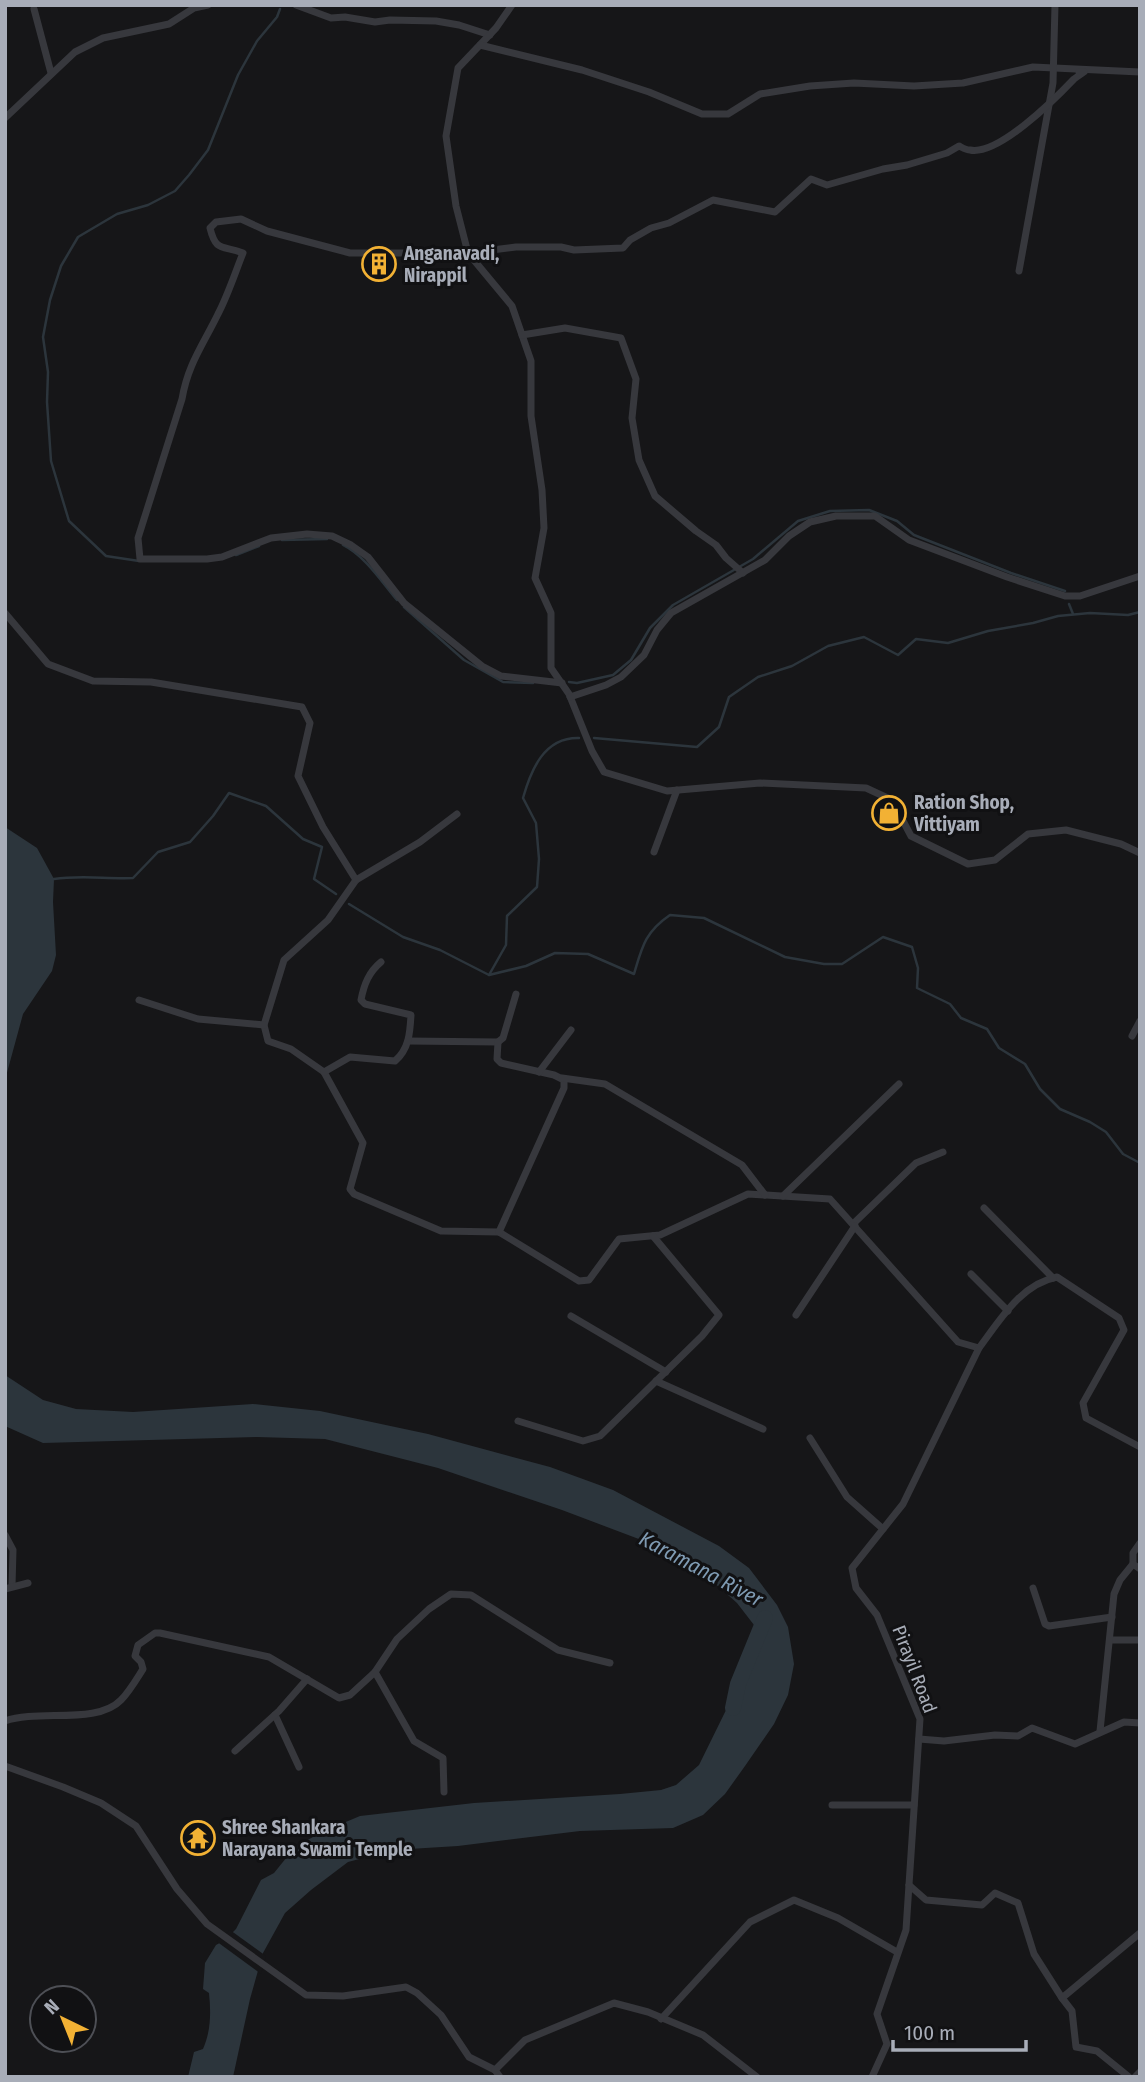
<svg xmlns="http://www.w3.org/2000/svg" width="1145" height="2082" viewBox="0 0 1145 2082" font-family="'Fira Sans Condensed',sans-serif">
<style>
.water{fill:#2c353c}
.pier{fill:#161618}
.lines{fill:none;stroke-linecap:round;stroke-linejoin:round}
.stream{stroke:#2c353c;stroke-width:2.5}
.river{stroke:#2c353c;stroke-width:16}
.minor{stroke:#37383d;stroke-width:7}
.labels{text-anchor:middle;stroke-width:6;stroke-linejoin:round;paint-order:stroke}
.poi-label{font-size:19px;font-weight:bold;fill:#a8adb8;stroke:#111113;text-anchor:start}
.street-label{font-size:19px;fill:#a8adb8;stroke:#111113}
.water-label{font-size:21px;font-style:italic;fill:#7f9bb3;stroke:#111113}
</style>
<rect width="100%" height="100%" fill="#161618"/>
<g class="water">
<polygon points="5,827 37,848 54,879 53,902 56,955 52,971 23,1014 5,1080"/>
<path d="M5,1375L43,1400L76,1409L133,1412L253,1404L320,1411L428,1434L550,1467L613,1490L719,1546L749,1568L777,1605L788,1627L794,1664L788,1695L774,1724L745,1766L725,1794L703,1815L673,1828L580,1831L458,1846L393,1850L348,1862L311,1890L285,1913L263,1953L250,1999L233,2077H188L194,2052L203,2049C211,2031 211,2012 209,1993L203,1989L205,1963L216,1945L225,1940L236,1929L261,1880L274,1873L295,1847L322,1832L360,1816L474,1803L620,1794L661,1790L676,1785L699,1765L758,1645L754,1625L737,1603L718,1586L652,1544L562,1510L438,1468L325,1439L257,1437L43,1443L5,1426Z"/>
</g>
<polygon class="pier" points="230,1930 266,1956 261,1974 216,1941"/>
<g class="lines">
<g class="stream">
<polyline points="282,540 327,539"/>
<path d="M343,545C365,556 381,581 397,600"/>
<polyline points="236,555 259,546"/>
<polyline points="139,561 106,556 69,521 51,461 47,402 48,372 43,337 50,300 61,266 78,237 117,214 148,205 175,191 189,175 208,150 238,75 257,41 277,17 280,9"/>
<polyline points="1069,604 1073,614"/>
<polyline points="404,607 464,660 503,682 533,683"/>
<polyline points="569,682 577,683 613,675 631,660 650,628 673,605 753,559 798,521 830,511 869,510 897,521 914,535 1011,573 1065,591"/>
<polyline points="594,738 697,747 719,727 729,697 758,677 792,666 828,646 864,637 898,655 916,639 948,643 988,631 1033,623 1058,616 1090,613 1128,615 1140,612"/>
<path d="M54,879C80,875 106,879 133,878L158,852L190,842L213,816L229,793L266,806L303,839L322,847L314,879L336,894"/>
<path d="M349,904L403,937L440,950L489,975L506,945L507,916L537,887L539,859L536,823L523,798C531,770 544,737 579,738"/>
<path d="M489,975L526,966L555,953L588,954L634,974C642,947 645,932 670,915L704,918L785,957L824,964H842L883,937L912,947L918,968L917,988L950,1004L961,1018L987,1029L999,1048L1025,1064L1040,1089L1060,1109L1090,1122L1106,1132L1123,1154L1140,1163"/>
</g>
<polyline class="river" points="733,1708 738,1684 765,1618"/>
<g class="minor">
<polyline points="296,5 331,18 345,17 375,22 390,20 436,21 459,25 490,35"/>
<polyline points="512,5 496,28 458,68 446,136 456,206 468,253 512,306 531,361 531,416 542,490 544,528 535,578 551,613 551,668 569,694 592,751 604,772 667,791 760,783 866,788 892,800 911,836 968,864 995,860 1028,834 1066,830 1121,844 1140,853"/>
<polyline points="34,9 51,73"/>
<polyline points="480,45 582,70 649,92 702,114 728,114 760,94 810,86 854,83 914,86 963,83 1033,67 1140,72"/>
<polyline points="5,118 75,52 103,38 169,24 194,8 208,5"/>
<polyline points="1019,271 1053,83 1055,5"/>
<polyline points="522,335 565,328 621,338 636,379 632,418 639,460 655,496 696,531 716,545 726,558 743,573"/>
<path d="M5,613L48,664L93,681L151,682L302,707L310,723L298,776L323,827L356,880L328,920L284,960L264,1025L268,1041L291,1049L324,1072L363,1143L350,1189L354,1194L441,1231L499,1232L579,1281L589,1280L619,1239L660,1235L748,1194L830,1199L958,1342L979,1348C1000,1320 1021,1284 1057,1277L1119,1318L1124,1330L1083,1403L1086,1418L1140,1447"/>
<path d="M562,683L501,676L482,666L404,603L368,557L351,545L332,536L307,534L271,538L222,557L207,559H140L138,538L182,399C188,364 203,345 218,314C228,295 235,273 243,253C223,245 216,253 210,228L216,222L241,219L267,231L350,253H468L516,247H561L574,250L623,248L630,240L651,228L669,223L713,200L775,212L811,179L827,185L883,169L907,165L947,153L959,146C963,148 966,150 970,150C998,156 1055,99 1074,79L1084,72H1079"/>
<polyline points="570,697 606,685 621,677 644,655 657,630 671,613 765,560 789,536 810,522 836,516 875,516 909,540 1007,577 1065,596 1080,596 1140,576"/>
<polyline points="654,852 677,790"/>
<polyline points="356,880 420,842 457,814"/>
<polyline points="139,1000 198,1019 264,1025"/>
<polyline points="1132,1036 1140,1021"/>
<polyline points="408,1041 498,1042 503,1038 516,994"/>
<polyline points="498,1042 497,1059 501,1063 554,1075 564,1080 564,1088 499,1232"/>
<path d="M324,1072L350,1057L395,1061C409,1049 410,1033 411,1015L365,1004L361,1000C364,984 369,972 381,962"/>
<polyline points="539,1072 571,1030"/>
<polyline points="562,1078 605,1084 742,1165 765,1195"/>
<polyline points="783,1196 899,1084"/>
<polyline points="984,1208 1053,1278"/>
<polyline points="853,1224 916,1163 943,1152"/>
<polyline points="971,1274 1008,1311"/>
<polyline points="796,1315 855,1226"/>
<polyline points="571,1316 666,1372"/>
<polyline points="656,1381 763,1429"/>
<polyline points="518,1421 583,1441 600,1436 702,1336 719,1315 653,1236"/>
<polyline points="810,1438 847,1497 883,1529"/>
<polyline points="5,1535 13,1550 12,1586"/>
<polyline points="1140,1543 1133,1553 1133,1564 1140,1569"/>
<polyline points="1033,1588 1045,1624 1049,1626 1112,1617"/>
<polyline points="5,1589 28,1583"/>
<polyline points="1110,1640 1140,1640"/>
<polyline points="375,1672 397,1639 429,1609 451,1594 471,1595 558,1650 610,1663"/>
<polyline points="275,1715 299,1767"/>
<path d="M5,1721C39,1709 97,1725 121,1700C129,1692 136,1680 143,1669L141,1662L135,1656L138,1645L155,1633H160L269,1657L339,1698L350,1695L375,1672L414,1741L443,1758L444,1792"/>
<polyline points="1100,1731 1114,1594 1120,1580 1133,1564"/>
<polyline points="919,1739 944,1741 995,1735 1018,1736 1032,1728 1075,1744 1124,1722 1140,1723"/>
<polyline points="235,1751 279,1711 307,1679"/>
<polyline points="5,1766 63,1787 101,1803 136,1826 177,1889 207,1924 306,1995 343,1996 406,1987 417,1993 441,2015 469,2057 495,2070"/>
<polyline points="832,1805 914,1805"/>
<polyline points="909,1885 926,1900 982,1905 995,1893 1018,1903 1034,1954 1062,1998"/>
<polyline points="661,2019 750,1922 794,1900 838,1918 897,1952"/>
<polyline points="500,2077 495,2070 525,2040 614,2003 648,2012 703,2035 757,2077"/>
<polyline points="872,2077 887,2044 877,2014 906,1930 920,1719 877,1615 856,1588 852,1568 903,1504 979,1348"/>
<polyline points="1129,2077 1097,2051 1076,2047 1072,2011 1062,1998 1140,1933"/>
<polyline points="1135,2077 1140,2072"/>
</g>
</g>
<defs>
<g id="building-ring" transform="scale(1.75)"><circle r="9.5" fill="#111113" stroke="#f2b134" stroke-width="1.5"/><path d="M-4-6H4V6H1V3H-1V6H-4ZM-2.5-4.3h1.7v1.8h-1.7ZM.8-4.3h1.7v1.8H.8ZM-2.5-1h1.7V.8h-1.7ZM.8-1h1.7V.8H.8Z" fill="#f2b134"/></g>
<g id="shop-ring" transform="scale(1.75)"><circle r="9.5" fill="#111113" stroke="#f2b134" stroke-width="1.5"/><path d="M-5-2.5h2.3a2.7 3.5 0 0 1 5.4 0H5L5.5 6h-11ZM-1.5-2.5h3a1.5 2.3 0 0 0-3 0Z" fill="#f2b134"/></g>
<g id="temple-ring" transform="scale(1.75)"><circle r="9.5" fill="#111113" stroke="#f2b134" stroke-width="1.5"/><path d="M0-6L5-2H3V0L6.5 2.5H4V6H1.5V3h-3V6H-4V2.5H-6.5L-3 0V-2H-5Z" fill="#f2b134"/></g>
</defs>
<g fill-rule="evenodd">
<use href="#building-ring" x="379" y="264"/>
<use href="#shop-ring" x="889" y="813"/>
<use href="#temple-ring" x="198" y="1838"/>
</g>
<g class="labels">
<g class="poi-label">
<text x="404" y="260">Anganavadi,<tspan x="404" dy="22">Nirappil</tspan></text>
<text x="914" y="809">Ration Shop,<tspan x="914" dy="22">Vittiyam</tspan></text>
<text x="222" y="1834">Shree Shankara<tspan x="222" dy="22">Narayana Swami Temple</tspan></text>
</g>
<g class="street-label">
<text transform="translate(915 1669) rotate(69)" y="7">Pirayil Road</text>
</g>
<g class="water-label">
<text transform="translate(701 1569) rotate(28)" y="7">Karamana River</text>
</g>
</g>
<rect width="1145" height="2082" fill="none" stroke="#a8adb8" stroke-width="14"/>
<g transform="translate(63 2019) rotate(317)"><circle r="33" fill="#111113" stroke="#4d4f55" stroke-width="2"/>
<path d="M0-5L12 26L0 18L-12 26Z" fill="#f2b134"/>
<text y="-10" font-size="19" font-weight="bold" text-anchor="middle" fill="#a8adb8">N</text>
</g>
<path d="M893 2040v10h133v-10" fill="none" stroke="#a8adb8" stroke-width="3.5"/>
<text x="904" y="2040" font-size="21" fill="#a8adb8" stroke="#111113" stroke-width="5" paint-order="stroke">100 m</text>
</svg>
